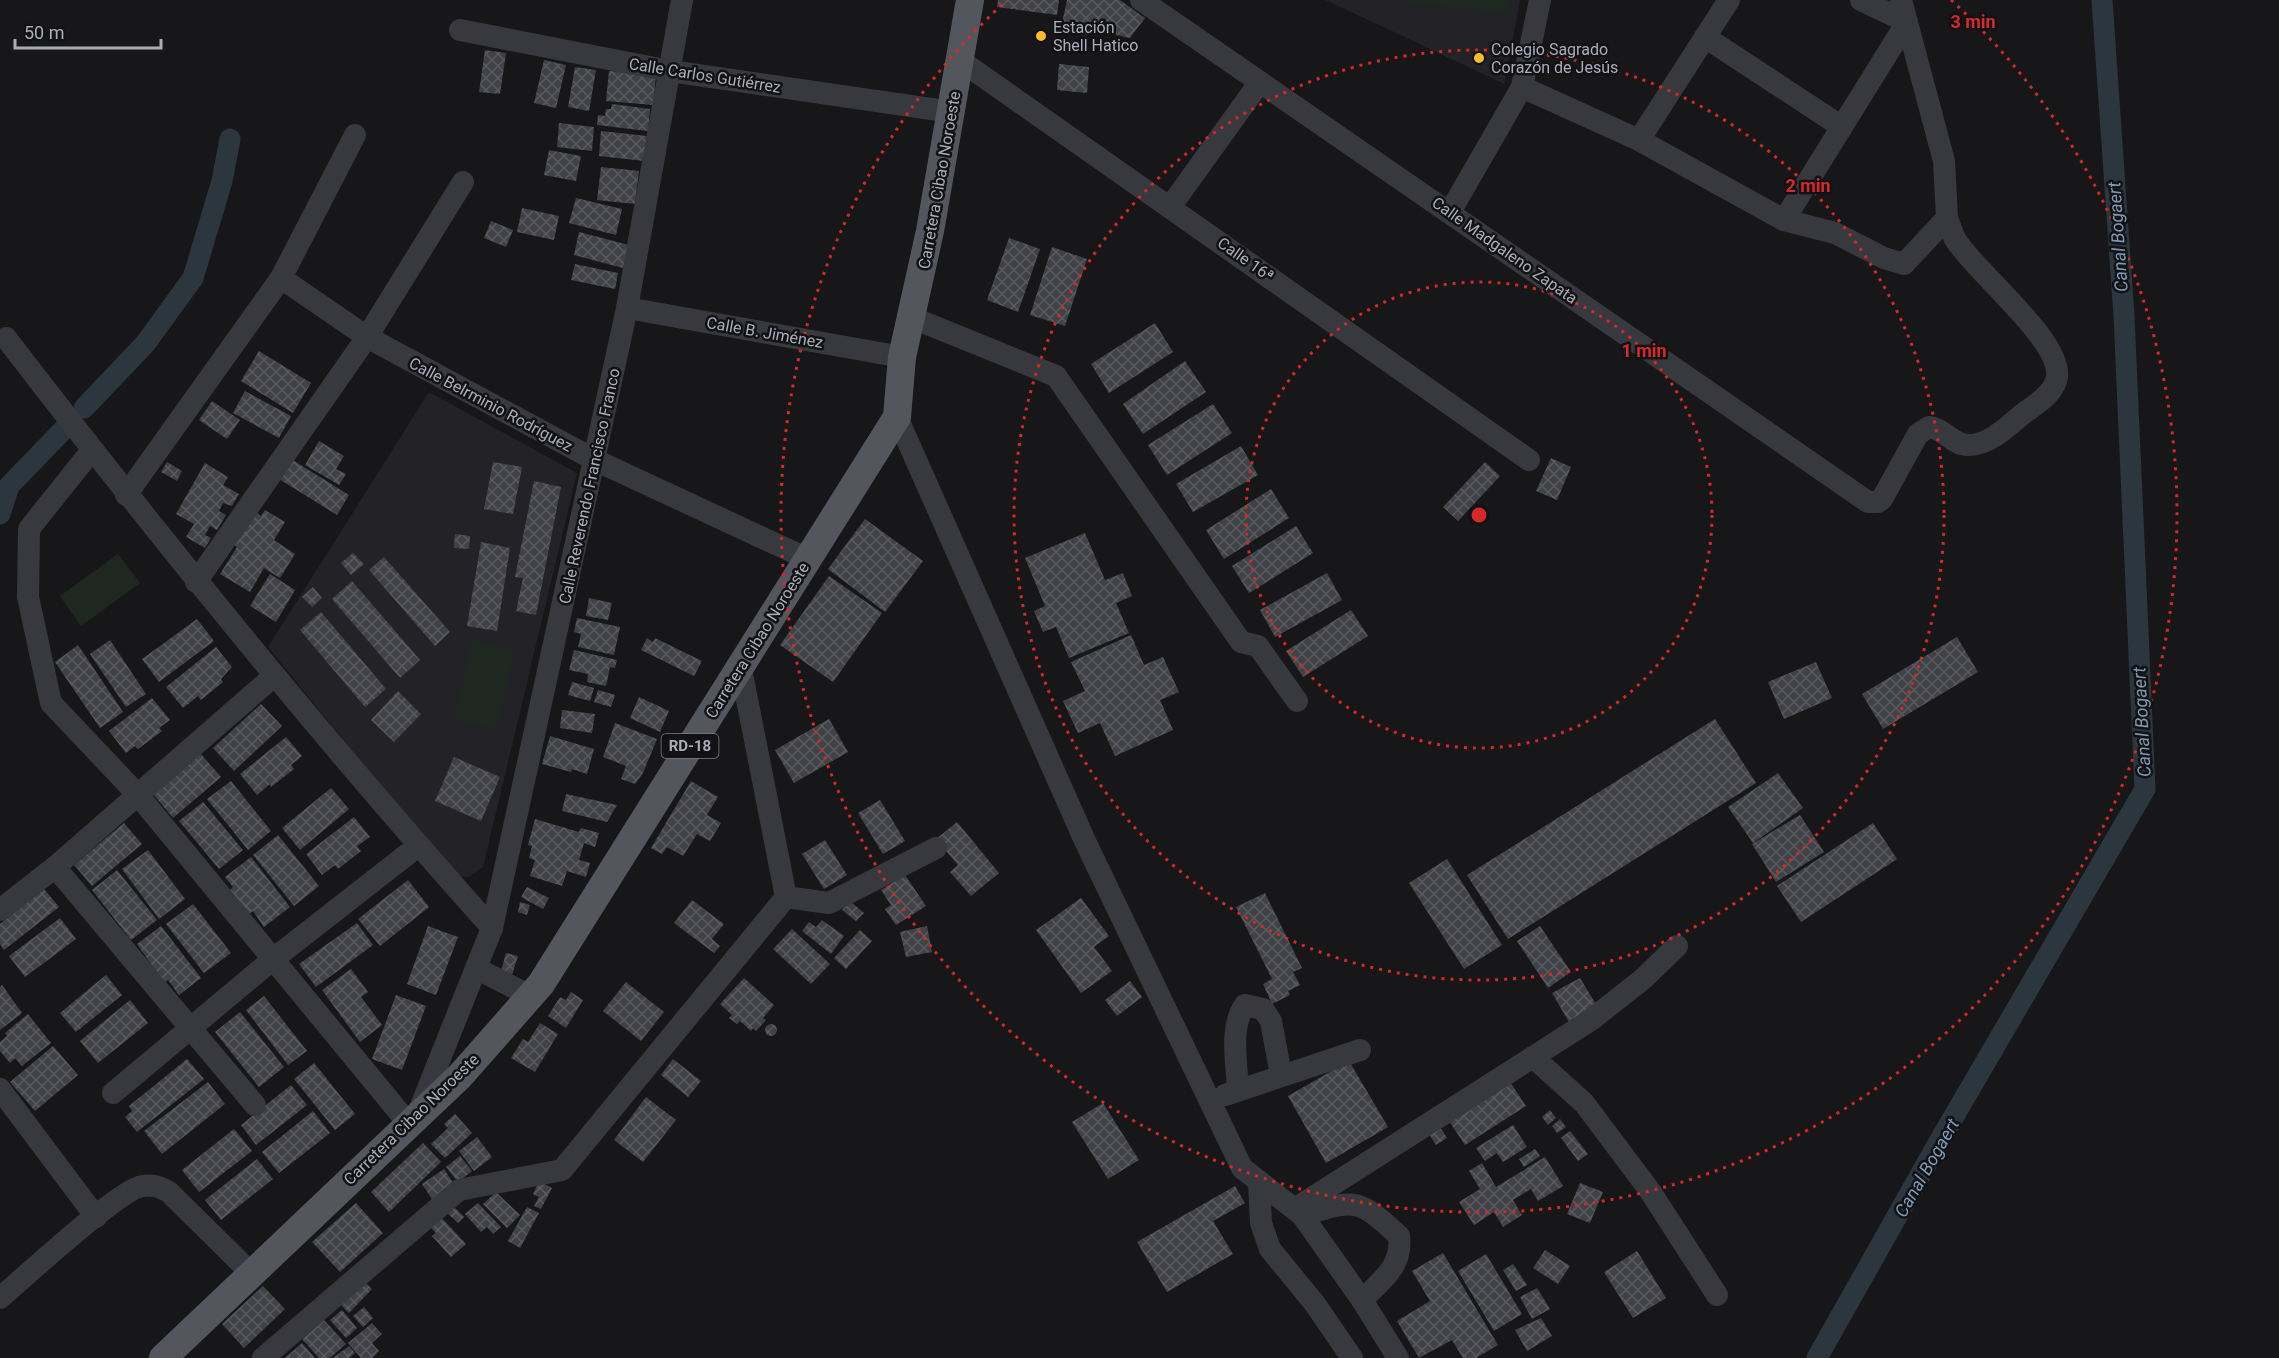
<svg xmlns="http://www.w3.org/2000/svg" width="2279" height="1358" viewBox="0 0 2279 1358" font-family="Roboto,sans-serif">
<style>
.built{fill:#232327}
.garden{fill:#1f2820}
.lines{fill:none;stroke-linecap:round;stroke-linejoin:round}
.canal{stroke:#2c363e;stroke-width:21}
.building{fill:url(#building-cross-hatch)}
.minor{stroke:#38393f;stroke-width:22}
.major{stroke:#54565e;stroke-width:28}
.ring{fill:none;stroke:#d62828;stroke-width:3;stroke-dasharray:3 6}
.poi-dot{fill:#fbbd2e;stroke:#121214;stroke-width:2}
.labels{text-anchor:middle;stroke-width:5;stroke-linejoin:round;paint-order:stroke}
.shield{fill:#121214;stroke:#7c7e88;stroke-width:1.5}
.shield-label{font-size:15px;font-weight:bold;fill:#a9adba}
.poi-label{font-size:16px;fill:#a9adba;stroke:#121214;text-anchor:start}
.street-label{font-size:16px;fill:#a9adba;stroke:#121214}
.water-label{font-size:18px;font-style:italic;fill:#7e9ab6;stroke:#121214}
.centre{fill:#d62828;stroke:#121214;stroke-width:3}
.ring-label{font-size:18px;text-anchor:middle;font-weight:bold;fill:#d62828;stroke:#121214;stroke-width:5;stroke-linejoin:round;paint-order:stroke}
</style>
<defs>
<pattern id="building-cross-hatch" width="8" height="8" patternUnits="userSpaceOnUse" patternTransform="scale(1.5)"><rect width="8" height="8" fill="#414247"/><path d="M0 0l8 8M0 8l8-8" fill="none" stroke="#5a5b5f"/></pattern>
</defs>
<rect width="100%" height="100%" fill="#171719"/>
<g class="built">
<polygon points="1325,0 1520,0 1504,84 1394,32"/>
<polygon points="429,392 577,473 483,867 469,877 453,875 268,647"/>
</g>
<g class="garden">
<polygon points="1382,0 1510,0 1509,13"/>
<polygon points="118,554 140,583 81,626 60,596"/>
<polygon points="472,640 514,650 497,729 454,720"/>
</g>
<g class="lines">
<g class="canal">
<polyline points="84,408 145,344 193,278 222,181 230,139"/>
<polyline points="0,514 9,486 65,428"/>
<polyline points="1817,1358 1940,1140 2145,789 2124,316 2102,0"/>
</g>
</g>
<g class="building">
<polygon points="998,0 1059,0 1057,15 997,7"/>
<polygon points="1067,0 1120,0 1145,18 1130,38 1062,23"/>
<polygon points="485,50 506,53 500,94 479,92"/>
<polygon points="544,60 566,65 556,108 534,103"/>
<polygon points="1059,64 1089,67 1087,93 1057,90"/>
<polygon points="575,67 596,70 589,111 568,107"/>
<polygon points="609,71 656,75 653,105 606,101"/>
<polygon points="612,104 650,109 648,131 597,125 598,115 605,116 606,109 611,109"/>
<polygon points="559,123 594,127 592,151 557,147"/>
<polygon points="601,131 647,136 644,161 599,156"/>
<polygon points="549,150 581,156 576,181 544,175"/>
<polygon points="601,167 639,171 635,204 597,200"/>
<polygon points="576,198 622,209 616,235 569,223"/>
<polygon points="522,208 559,216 554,240 517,232"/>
<polygon points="491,221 513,230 506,247 484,238"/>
<polygon points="579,232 629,245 623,268 574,255"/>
<polygon points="1009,238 1040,249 1018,312 987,300"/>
<polygon points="1052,247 1087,259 1065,326 1030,315"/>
<polygon points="575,264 618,273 615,289 571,280"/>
<polygon points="1155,323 1173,352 1109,393 1091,364"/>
<polygon points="259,351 311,383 293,413 241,381"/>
<polygon points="1185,361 1206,392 1143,434 1123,404"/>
<polygon points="245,391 291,416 279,438 233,413"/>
<polygon points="212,401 240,420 227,439 199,420"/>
<polygon points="1213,404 1232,433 1167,475 1148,445"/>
<polygon points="319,441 344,456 336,469 346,474 339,485 305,465"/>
<polygon points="1241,446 1258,475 1193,512 1176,484"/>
<polygon points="1551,458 1571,467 1557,500 1536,491"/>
<polygon points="291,459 349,495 337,515 279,479"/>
<polygon points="167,462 182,471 177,481 161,472"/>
<polygon points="493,462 522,467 513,514 484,509"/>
<polygon points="1485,462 1500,476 1458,521 1443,507"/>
<polygon points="205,463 228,477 223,485 239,494 232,506 223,503 219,511 226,515 217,530 210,526 205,535 211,538 205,548 186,537 194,524 176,514"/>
<polygon points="534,481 561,487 536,615 516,611 523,578 515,577"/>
<polygon points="1271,489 1289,518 1224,559 1206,530"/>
<polygon points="265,510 285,522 274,540 295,554 280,578 264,568 250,592 220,574 237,547 231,543 254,511 261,516"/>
<polygon points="865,519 923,561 885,612 828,569"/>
<polygon points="1296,526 1313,553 1249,593 1232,566"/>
<polygon points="1085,533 1105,580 1123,573 1132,596 1116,603 1129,633 1069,658 1056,627 1043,632 1034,611 1045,606 1025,558"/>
<polygon points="455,534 470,536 469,549 454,548"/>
<polygon points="481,542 510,548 497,631 467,626"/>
<polygon points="353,553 364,564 351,575 341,563"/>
<polygon points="384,557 450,632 435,646 369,570"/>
<polygon points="1327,573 1342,600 1275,637 1260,610"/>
<polygon points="270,574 295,590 276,622 250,606"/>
<polygon points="829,576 882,613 833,682 780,645"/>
<polygon points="352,581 420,660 400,678 332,599"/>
<polygon points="313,587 322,598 312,607 302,597"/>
<polygon points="589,598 612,603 608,620 586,616"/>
<polygon points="1351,610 1368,636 1303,677 1286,651"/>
<polygon points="321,612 386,689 365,707 300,630"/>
<polygon points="577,618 620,627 614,655 578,647 581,634 574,632"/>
<polygon points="197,619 214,641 159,682 142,659"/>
<polygon points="1131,635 1144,665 1163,657 1179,692 1160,700 1173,730 1115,756 1100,723 1078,733 1063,701 1085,691 1071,662"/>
<polygon points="1957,637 1978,672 1883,729 1862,694"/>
<polygon points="647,638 653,642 655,638 702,661 694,676 641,650"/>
<polygon points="110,640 146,694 126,707 90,654"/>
<polygon points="78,645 123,712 100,728 55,662"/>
<polygon points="216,647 232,667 221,679 223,682 201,700 198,696 183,708 166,687"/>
<polygon points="574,650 617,660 615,668 610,667 606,686 587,682 588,674 569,670"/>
<polygon points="1816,662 1832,698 1784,719 1768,682"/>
<polygon points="572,682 594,688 590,701 568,695"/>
<polygon points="598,690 615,695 611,707 594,702"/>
<polygon points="398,691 421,714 394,742 371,720"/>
<polygon points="639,697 669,711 660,732 630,718"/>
<polygon points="152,698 170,720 159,728 162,731 138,749 135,746 126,753 109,731"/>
<polygon points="261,704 282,726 234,771 213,748"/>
<polygon points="562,710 595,714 592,733 560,728"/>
<polygon points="829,719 848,752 794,783 775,750"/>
<polygon points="1715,719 1756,783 1508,939 1467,875"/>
<polygon points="615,723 657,739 643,773 635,784 621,779 626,766 603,757"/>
<polygon points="550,736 594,749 587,774 572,769 571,772 542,764"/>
<polygon points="286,737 302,756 291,765 294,769 271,787 270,784 257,795 240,774"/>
<polygon points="200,753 221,777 173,818 153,794"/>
<polygon points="454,757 500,777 481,821 435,801"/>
<polygon points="1778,773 1803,808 1753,843 1728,807"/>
<polygon points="231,781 271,831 248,850 207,799"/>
<polygon points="691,781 718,797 707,815 721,823 710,841 697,834 683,856 667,847 662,854 651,848"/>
<polygon points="331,788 349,809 300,850 282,828"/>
<polygon points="566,794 617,805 607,822 562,811"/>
<polygon points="880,800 905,841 883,854 858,813"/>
<polygon points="203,802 243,850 219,869 179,821"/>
<polygon points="1800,815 1824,852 1776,882 1752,844"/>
<polygon points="354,817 370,837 357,846 361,851 338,869 335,865 322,875 306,854"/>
<polygon points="535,819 579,832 581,828 599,833 595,847 584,843 579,860 590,863 586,877 567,871 562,886 530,876 535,860 529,858 532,846 528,845"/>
<polygon points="957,822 999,873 971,896 950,872 958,865 936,839"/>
<polygon points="124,823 142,844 92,886 74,865"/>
<polygon points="1873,823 1897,859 1801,922 1777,886"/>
<polygon points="278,835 319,886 294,906 253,855"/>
<polygon points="825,840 847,875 824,889 802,854"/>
<polygon points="148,850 185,899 159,919 122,869"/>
<polygon points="251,857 290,907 264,927 253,911 248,915 229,891 233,887 225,877"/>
<polygon points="1447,859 1502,945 1464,969 1409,883"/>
<polygon points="117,870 157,920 131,940 92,890"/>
<polygon points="905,875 926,906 896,925 885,909 891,905 881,890"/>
<polygon points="408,880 429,907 380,946 358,919"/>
<polygon points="527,887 549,898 543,909 521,897"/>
<polygon points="44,889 59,907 4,950 0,944 0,924"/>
<polygon points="1265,893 1302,968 1293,972 1300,985 1288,991 1290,995 1272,1004 1263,984 1272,979 1236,907"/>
<polygon points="1081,898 1109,936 1094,947 1112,971 1081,993 1036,930"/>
<polygon points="692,900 724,924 712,939 720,946 714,953 674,923"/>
<polygon points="850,901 864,913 856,921 842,910"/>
<polygon points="520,902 530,905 527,915 518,912"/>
<polygon points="193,904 231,953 204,973 166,924"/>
<polygon points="60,918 76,939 25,977 9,956"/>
<polygon points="822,920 844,936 831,954 802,931 809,922 816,927"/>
<polygon points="357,923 373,945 316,987 299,964"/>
<polygon points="161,926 201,978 179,995 168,980 164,983 137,944"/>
<polygon points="428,926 458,937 436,995 407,984"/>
<polygon points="927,926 932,952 906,957 900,932"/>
<polygon points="1540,926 1571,972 1548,988 1517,941"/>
<polygon points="792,929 830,964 811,984 773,949"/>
<polygon points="860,930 872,941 846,969 834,958"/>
<polygon points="506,953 518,956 512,975 501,971"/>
<polygon points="351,969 368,992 361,997 382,1025 360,1042 322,990"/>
<polygon points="106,975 122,995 76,1032 60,1013"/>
<polygon points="744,978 774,1005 763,1018 766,1020 756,1031 753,1028 751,1031 740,1021 737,1024 729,1018 732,1015 720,1004"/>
<polygon points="1580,978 1597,1006 1569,1022 1552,993"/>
<polygon points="1130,981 1142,997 1117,1016 1105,1000"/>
<polygon points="626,982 664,1012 641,1041 603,1011"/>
<polygon points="2,985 22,1013 0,1030 0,987"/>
<polygon points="571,992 583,1000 566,1028 548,1016 560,997 566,1000"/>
<polygon points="396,995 426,1006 402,1070 372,1059"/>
<polygon points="264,996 307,1051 288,1065 246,1010"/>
<polygon points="130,1000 148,1023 98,1063 80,1041"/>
<polygon points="240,1012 284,1067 259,1087 215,1032"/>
<polygon points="28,1014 51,1043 22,1066 15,1058 10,1063 0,1051 0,1042 7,1036 5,1033"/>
<polygon points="540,1023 558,1034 535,1072 511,1058 523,1039 528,1042"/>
<circle cx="771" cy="1030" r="6"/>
<polygon points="53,1046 78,1075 35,1111 10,1082"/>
<polygon points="187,1059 204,1079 137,1132 125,1117 132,1111 129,1106"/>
<polygon points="673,1059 701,1081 688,1097 661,1075"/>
<polygon points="1349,1061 1388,1127 1326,1163 1288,1096"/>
<polygon points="314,1063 355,1114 335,1130 294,1079"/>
<polygon points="1508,1079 1526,1106 1465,1145 1447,1118"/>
<polygon points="208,1082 225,1104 162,1154 144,1131"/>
<polygon points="291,1085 307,1105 256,1145 241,1125"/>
<polygon points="646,1097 676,1120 643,1162 614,1140"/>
<polygon points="1103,1103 1139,1160 1108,1179 1072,1122"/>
<polygon points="1550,1110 1556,1118 1548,1125 1542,1117"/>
<polygon points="313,1111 330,1133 279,1173 262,1152"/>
<polygon points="455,1114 472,1133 445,1158 431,1144 448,1128 444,1124"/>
<polygon points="1560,1119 1566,1127 1557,1133 1552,1126"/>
<polygon points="1513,1125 1527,1147 1503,1162 1497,1153 1485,1161 1476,1148"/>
<polygon points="1440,1127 1447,1138 1436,1145 1429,1134"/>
<polygon points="234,1129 252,1151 199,1192 182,1170"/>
<polygon points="1570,1131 1588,1154 1578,1161 1561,1138"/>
<polygon points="477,1137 492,1157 474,1171 459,1151"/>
<polygon points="423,1143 441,1162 389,1212 371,1192"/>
<polygon points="1535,1149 1540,1156 1524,1167 1519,1159"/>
<polygon points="460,1156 472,1171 458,1182 446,1167"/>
<polygon points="1545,1157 1563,1186 1538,1201 1531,1189 1513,1200 1522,1215 1503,1227 1494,1212 1474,1225 1459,1202 1480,1189 1469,1171 1482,1163 1496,1187"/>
<polygon points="257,1159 273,1179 221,1220 205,1200"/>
<polygon points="444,1169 454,1184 432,1199 422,1184"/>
<polygon points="539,1181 552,1188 541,1209 534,1206 539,1197 533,1194"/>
<polygon points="1580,1183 1603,1192 1590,1223 1567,1214"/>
<polygon points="1235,1186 1245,1203 1213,1221 1233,1254 1167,1292 1137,1242"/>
<polygon points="496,1192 520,1215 507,1228 483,1204"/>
<polygon points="356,1203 383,1233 340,1272 312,1242"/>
<polygon points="478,1203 501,1227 493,1234 487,1227 481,1232 465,1214"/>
<polygon points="452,1205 464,1217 458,1223 446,1212"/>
<polygon points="527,1207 539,1213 520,1248 508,1241"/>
<polygon points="440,1216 466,1244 451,1257 432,1236 436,1233 429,1226"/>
<polygon points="1545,1250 1570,1266 1558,1284 1533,1268"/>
<polygon points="1637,1251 1666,1298 1633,1318 1604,1272"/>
<polygon points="1443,1253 1498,1345 1476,1358 1463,1358 1452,1340 1419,1358 1397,1321 1430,1301 1412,1271"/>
<polygon points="1486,1254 1522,1314 1494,1331 1458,1271"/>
<polygon points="1513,1264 1527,1285 1516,1291 1503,1270"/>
<polygon points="364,1281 372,1289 349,1313 341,1305"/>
<polygon points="263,1286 285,1309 244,1348 222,1324"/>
<polygon points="1537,1288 1550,1309 1532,1319 1520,1297"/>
<polygon points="364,1307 373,1318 363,1327 353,1316"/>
<polygon points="342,1310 357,1328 346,1338 330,1320"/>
<polygon points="1541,1318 1552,1336 1527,1351 1515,1330"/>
<polygon points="324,1320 346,1344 330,1358 319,1358 302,1339"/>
<polygon points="372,1323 382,1334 372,1343 379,1351 372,1358 361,1358 348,1343"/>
<polygon points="302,1343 315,1358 285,1358"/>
<polygon points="349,1346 355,1353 349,1358 333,1358"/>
</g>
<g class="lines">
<g class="minor">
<path d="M1141,0L1868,502H1878L1882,499L1918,434L1929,427C1944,428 1953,446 1969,445C1990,445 2009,425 2024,413C2036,404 2054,394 2057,377C2062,340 1975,272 1955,239C1952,233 1950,225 1947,218"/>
<polyline points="460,30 670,71 952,112"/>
<polyline points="1705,37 1842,127"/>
<polyline points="961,61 1529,460"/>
<polyline points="1522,87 1639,140 1784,220 1835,233 1884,258 1904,264 1947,218 1944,161 1901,0"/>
<polyline points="1639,140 1729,0"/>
<polyline points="1170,207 1260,82"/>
<polyline points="1450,212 1522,87 1540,0"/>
<polyline points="1784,220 1907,22 1861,0"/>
<polyline points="281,278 367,337 595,460 808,559"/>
<polyline points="627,308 902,357"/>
<polyline points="913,318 1056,376 1241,642 1258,646 1297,701"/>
<path d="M6,338C162,541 322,738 492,928"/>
<polyline points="897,417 1085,841 1242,1168 1302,1215 1362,1300 1398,1358"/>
<polyline points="92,450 29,529 28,597 51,703 138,795 408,1123"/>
<polyline points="126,495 281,278 355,135"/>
<polyline points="196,582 367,337 463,182"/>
<polyline points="55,867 255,1105"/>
<polyline points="786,897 829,903 936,848"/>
<polyline points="0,910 55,867 274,676"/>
<polyline points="478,969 530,996"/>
<polyline points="1533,1057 1584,1103 1650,1191 1717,1295"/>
<polyline points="0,1089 96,1217"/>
<path d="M1238,1090C1237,1064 1229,1027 1245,1005L1263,1009L1271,1021L1281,1075"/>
<polyline points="113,1093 272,960 418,846"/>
<polyline points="1225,1095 1360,1050"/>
<polyline points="419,1111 492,928 627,308 682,0"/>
<polyline points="1259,1181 1261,1223 1270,1249 1315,1304 1352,1358"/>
<polyline points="1296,1208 1591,1020 1643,979 1677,946"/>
<path d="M1302,1215C1355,1200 1356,1196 1399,1236C1403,1266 1382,1280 1362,1300"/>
<path d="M0,1298C25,1277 117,1191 142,1186C153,1184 160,1187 169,1192L251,1273"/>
<polyline points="263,1358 459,1190 562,1170 786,897 740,664"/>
</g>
<polyline class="major" points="163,1358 460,1076 541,984 897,417 902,357 930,231 970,0"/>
</g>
<g class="ring">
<circle cx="1479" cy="515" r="233"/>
<circle cx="1479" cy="515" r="465"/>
<path d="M1951 0A698 698 0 1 1 1007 0"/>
</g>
<g class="poi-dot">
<circle cx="1041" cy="36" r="6"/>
<circle cx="1479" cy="58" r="6"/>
</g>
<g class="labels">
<rect class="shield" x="661.5" y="734" width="57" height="24" rx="4.5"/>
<g class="shield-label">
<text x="690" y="751">RD-18</text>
</g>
<g class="poi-label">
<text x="1053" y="33">Estación<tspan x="1053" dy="18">Shell Hatico</tspan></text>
<text x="1491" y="55">Colegio Sagrado<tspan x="1491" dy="18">Corazón de Jesús</tspan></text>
</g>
<g class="street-label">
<text transform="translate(705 75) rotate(9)" y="6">Calle Carlos Gutiérrez</text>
<text transform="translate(939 180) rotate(-80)" y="6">Carretera Cibao Noroeste</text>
<text transform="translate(1505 250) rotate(35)" y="6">Calle Madgaleno Zapata</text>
<text transform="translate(1246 259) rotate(35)" y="6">Calle 16ª</text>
<text transform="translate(765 332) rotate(10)" y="6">Calle B. Jiménez</text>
<text transform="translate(491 404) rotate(28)" y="6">Calle Belrminio Rodríguez</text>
<text transform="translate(589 486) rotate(-78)" y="6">Calle Reverendo Francisco Franco</text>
<text transform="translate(757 640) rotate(-58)" y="6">Carretera Cibao Noroeste</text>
<text transform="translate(411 1119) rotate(-44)" y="6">Carretera Cibao Noroeste</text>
</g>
<g class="water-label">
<text transform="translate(2118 237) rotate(-94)" y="6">Canal Bogaert</text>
<text transform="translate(2142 722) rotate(-93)" y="6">Canal Bogaert</text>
<text transform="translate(1927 1168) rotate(-60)" y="6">Canal Bogaert</text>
</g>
</g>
<circle cx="1479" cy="515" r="9" class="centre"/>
<g class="ring-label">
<text x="1973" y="28">3 min</text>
<text x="1808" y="192">2 min</text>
<text x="1644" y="357">1 min</text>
</g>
<path d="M15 39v9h146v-9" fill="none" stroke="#a9adba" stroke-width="3"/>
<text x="24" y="39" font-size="18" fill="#a9adba" stroke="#121214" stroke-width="4.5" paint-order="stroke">50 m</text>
</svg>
